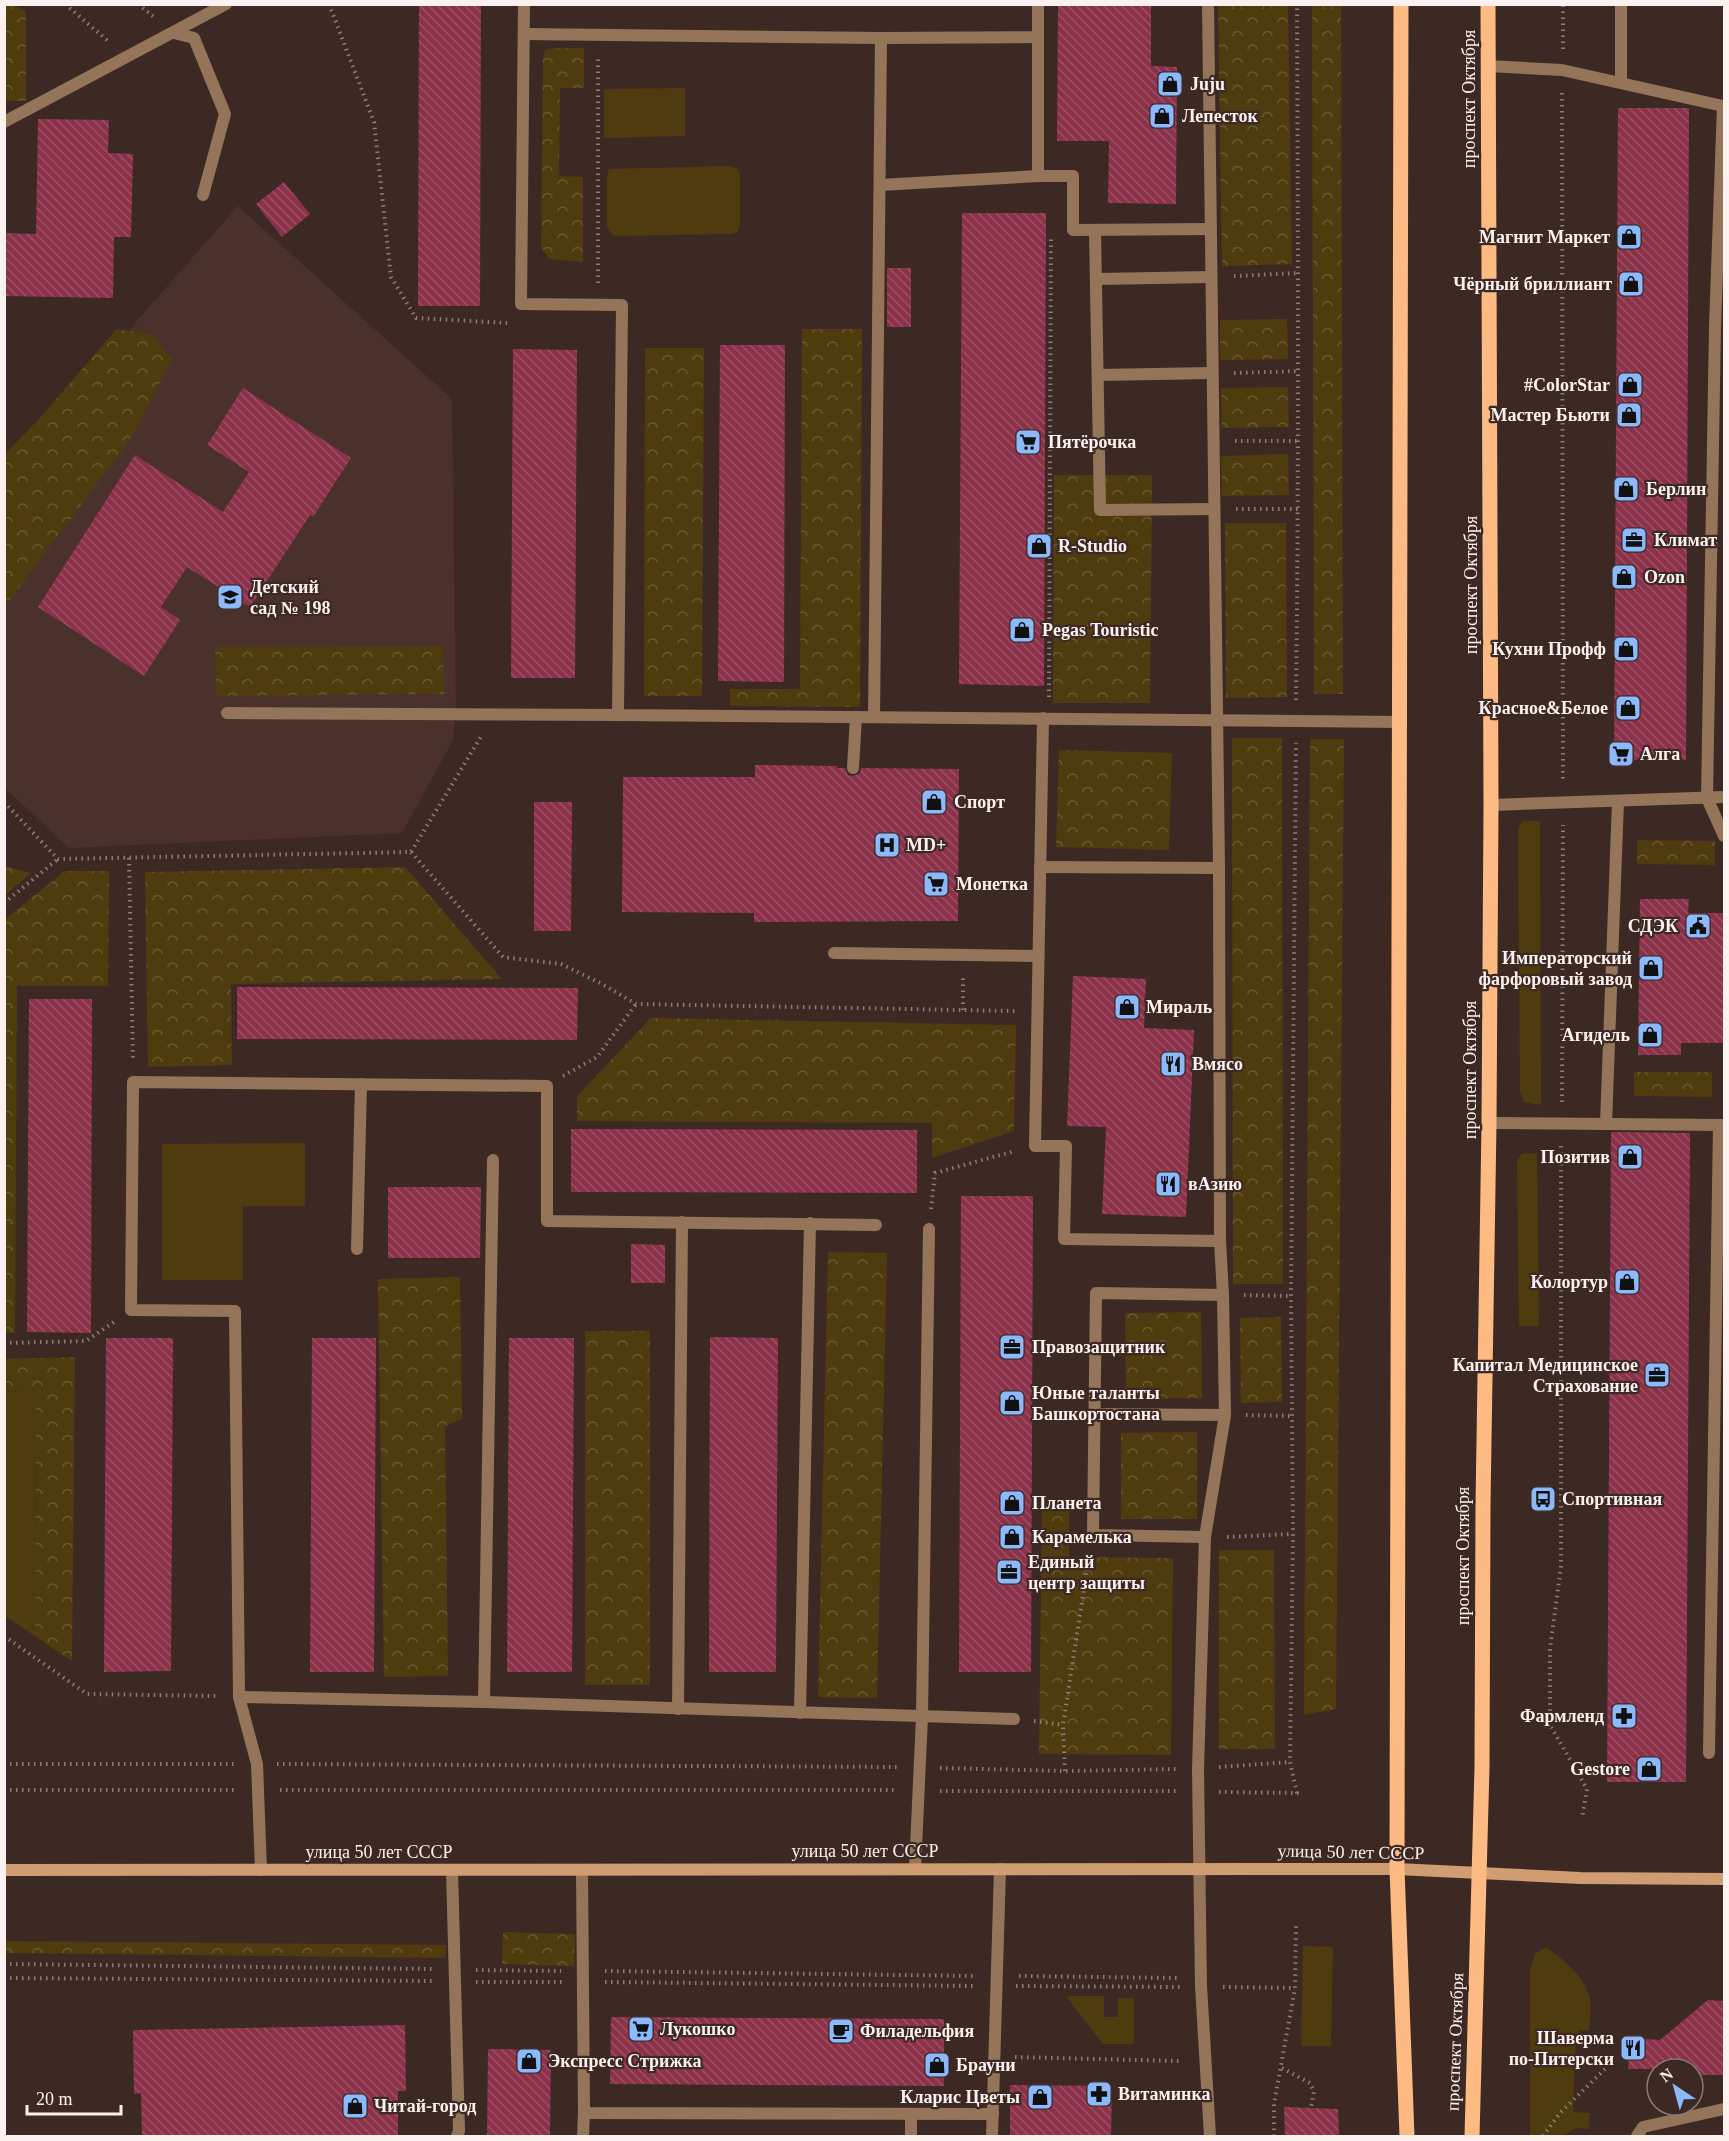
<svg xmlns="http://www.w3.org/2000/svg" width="1729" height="2141" viewBox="0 0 1729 2141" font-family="'Times New Roman',serif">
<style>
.built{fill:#4b312b}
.green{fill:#4e3c0e}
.forest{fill:url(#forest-crowns)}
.building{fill:url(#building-back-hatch)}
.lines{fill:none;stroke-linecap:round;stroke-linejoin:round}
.path{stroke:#8d7d79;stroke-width:4;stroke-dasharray:1.5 4.5;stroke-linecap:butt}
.service{stroke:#95755a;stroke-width:12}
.minor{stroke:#95755a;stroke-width:12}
.secondary{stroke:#d09c71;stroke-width:12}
.primary{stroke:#fdba82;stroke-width:15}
.labels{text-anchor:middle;stroke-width:4.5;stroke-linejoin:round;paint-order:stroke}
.poi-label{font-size:18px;font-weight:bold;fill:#fdf2f0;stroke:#3d2924;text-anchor:start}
.street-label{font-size:18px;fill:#fdf2f0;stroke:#3d2924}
</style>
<defs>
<pattern id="forest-crowns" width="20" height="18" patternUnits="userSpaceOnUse" patternTransform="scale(1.5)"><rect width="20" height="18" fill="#4e3c0e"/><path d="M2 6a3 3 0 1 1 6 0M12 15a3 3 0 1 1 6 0" fill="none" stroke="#685931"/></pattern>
<pattern id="building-back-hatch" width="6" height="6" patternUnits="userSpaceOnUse" patternTransform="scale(1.5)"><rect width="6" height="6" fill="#8c314a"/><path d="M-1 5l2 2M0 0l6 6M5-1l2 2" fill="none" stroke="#9d4f64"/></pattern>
</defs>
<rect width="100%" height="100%" fill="#3d2924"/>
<polygon class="built" points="238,206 452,399 456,714 453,740 402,833 69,848 5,788 4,480 141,316"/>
<g class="green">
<polygon points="685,88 685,136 604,138 604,89"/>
<polygon points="730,166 738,169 740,175 740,224 738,232 730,234 617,236 610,233 607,226 607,176 609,169"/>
<polygon points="1523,821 1540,821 1541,1105 1524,1102 1520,1091 1518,829"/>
<polygon points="305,1143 305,1206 243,1206 243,1280 162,1280 162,1144"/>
<polygon points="1537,1153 1539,1326 1519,1326 1517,1160 1522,1154"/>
<polygon points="4,1391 36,1392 35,1636 5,1616"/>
<polygon points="1303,1946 1333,1947 1331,2046 1301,2046"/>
<path d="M1546,1947C1566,1961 1590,1981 1591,2007C1591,2015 1589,2023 1589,2031L1579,2030L1575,2051L1573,2112L1590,2113L1589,2129L1576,2128L1562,2136H1530V1971L1535,1954Z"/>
<polygon points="1066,1996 1104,1996 1104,2017 1118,2017 1118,1998 1134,1998 1134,2044 1103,2044"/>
</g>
<g class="forest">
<polygon points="4,5 14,5 26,12 26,101 5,101"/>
<polygon points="1218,5 1288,5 1292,264 1222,266"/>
<polygon points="1312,5 1341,5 1343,694 1314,694"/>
<polygon points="553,48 584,48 584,88 560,88 559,176 583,177 583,262 549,259 541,247 543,60 545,50"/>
<polygon points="1287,319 1288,359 1220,360 1220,320"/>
<polygon points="117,329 152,335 172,359 131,438 5,606 5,454 38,420"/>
<polygon points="802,329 862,329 860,707 730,706 730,689 800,689"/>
<polygon points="645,348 704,348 702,696 644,696"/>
<polygon points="1288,387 1289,427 1222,428 1221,388"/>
<polygon points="1288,454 1289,495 1222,496 1221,456"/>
<polygon points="1054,475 1152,475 1150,703 1053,703"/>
<polygon points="1225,523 1286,523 1287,697 1226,698"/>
<polygon points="443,646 444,694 216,696 215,647"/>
<polygon points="1232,738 1282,738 1283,1284 1233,1284"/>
<polygon points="1310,739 1344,739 1336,1709 1304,1715"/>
<polygon points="1059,750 1172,753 1169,850 1056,847"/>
<polygon points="1637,840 1715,841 1715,865 1637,864"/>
<polygon points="5,866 31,873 5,895 4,866"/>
<polygon points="405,867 502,979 231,984 232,1065 148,1067 145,872"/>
<polygon points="65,871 109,871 108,986 17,986 15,1333 5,1333 5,919"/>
<polygon points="651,1018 1016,1025 1014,1131 932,1158 932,1123 577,1121 577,1096"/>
<polygon points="1634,1072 1712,1072 1712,1097 1634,1096"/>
<polygon points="828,1252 887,1253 877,1698 818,1697"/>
<polygon points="460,1277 462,1419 445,1426 448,1676 384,1677 378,1279"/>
<polygon points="1201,1312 1202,1398 1126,1399 1125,1313"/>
<polygon points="1281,1317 1282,1402 1241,1403 1240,1318"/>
<rect x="585" y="1331" width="65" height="354"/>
<polygon points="75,1357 72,1661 35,1636 36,1392 5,1391 4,1359"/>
<polygon points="1197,1432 1197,1519 1121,1519 1121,1433"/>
<polygon points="1042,1506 1069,1506 1069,1557 1173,1558 1171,1755 1039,1754"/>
<polygon points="1219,1550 1274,1550 1275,1749 1219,1749"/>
<polygon points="503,1932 575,1934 574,1966 502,1964"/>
<polygon points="5,1941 446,1945 446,1958 5,1953"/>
</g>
<g class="building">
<polygon points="419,4 481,4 480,306 418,306"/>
<polygon points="1058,4 1151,4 1151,66 1177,67 1176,204 1108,203 1109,141 1057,141"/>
<polygon points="1618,108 1689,108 1686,760 1614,760"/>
<polygon points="38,119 109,120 108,153 133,154 131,237 114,237 113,298 4,296 4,233 36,234"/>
<polygon points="284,182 310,214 282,237 256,204"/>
<polygon points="962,213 1046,213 1044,686 959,684"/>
<rect x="887" y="268" width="24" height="59"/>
<polygon points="720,345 785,345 784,682 718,681"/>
<polygon points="513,349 577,350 575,678 511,678"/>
<polygon points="243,388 351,458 313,517 310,515 250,607 187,567 161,607 180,620 144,676 38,607 135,455 223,512 249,472 207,445"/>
<polygon points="755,765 837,766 837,768 845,768 848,775 853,776 860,773 861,768 959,769 958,921 754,922 754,913 622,912 623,777 755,777"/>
<polygon points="534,802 572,802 571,931 534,931"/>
<polygon points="1640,899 1689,899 1688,913 1725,913 1725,1043 1681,1043 1681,1055 1638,1055"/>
<polygon points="1073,976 1146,979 1144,1028 1194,1030 1186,1217 1102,1214 1106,1127 1067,1126"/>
<polygon points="237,987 578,988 577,1040 237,1039"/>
<polygon points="29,999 92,999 91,1333 27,1332"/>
<polygon points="571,1129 917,1130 917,1193 571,1192"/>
<polygon points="1611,1132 1690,1133 1686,1782 1607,1782"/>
<polygon points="388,1187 481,1187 480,1258 388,1258"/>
<polygon points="961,1196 1033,1196 1031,1672 959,1672"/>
<polygon points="631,1244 665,1245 665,1283 631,1283"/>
<polygon points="710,1337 778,1338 776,1672 709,1672"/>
<polygon points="106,1338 173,1338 171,1671 104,1672"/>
<polygon points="312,1338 376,1338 374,1672 310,1672"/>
<polygon points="509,1338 574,1338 572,1672 507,1672"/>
<polygon points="1708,2000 1725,2001 1725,2075 1693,2075 1693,2069 1628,2069 1630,2038 1660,2040"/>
<polygon points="611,2017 944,2019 944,2086 610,2084"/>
<polygon points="405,2025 406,2091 398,2091 398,2136 142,2136 141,2093 134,2094 133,2030"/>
<polygon points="488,2049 551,2050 550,2136 487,2136"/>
<polygon points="1010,2085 1112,2086 1111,2136 1010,2136"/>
<polygon points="1284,2107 1338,2109 1339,2136 1285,2136"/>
</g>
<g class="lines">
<g class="path">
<polyline points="65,4 108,41"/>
<polyline points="138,4 154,17"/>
<polyline points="329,4 374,122 391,277 416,318 508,323 510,321"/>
<polyline points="1563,49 1563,4"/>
<polyline points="1562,93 1563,781"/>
<polyline points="1234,276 1299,273"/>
<polyline points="598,283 598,56"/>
<polyline points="1234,373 1299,371"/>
<polyline points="1235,441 1297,441"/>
<polyline points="1236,509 1298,509"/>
<polyline points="1049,697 1051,236"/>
<path d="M1296,700C1299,468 1298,236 1297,4"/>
<polyline points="4,802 58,859 411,852 482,735"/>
<polyline points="411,852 503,957 561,964 602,984 636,1004 1015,1011"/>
<polyline points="129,858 133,1061"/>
<polyline points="4,903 58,859"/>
<polyline points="963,1010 963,975"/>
<polyline points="563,1076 597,1057 636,1004"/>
<polyline points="1562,1102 1563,825"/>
<polyline points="1561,1146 1561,1566 1550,1649 1550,1725 1587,1789 1582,1818"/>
<polyline points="931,1209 935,1173 1015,1151"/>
<polyline points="1244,1295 1291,1296"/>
<polyline points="4,1343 86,1341 114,1322"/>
<polyline points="1246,1415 1291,1416"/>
<polyline points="1227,1537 1293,1534"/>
<polyline points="4,1636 87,1694 217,1696"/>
<polyline points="1034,1721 1063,1725"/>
<polyline points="4,1764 236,1764"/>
<polyline points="277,1764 899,1767"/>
<polyline points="1219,1767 1290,1762"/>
<polyline points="940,1768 1065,1771 1178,1769"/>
<polyline points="1065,1771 1063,1725 1089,1556"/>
<polyline points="4,1790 236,1790"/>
<polyline points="280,1790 896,1790"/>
<polyline points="940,1791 1178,1791"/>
<polyline points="1219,1792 1297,1793 1290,1762 1293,1534 1291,1296 1296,743"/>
<polyline points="4,1964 432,1969"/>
<polyline points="476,1970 561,1971"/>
<polyline points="605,1971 975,1976"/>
<polyline points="1019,1976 1179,1978"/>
<polyline points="4,1978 433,1981"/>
<polyline points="476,1982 562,1982"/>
<polyline points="605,1982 976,1986"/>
<polyline points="1016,1986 1180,1987"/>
<polyline points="1223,1987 1295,1988"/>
<polyline points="1015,2057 1179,2061"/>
<polyline points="1282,2068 1310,2083 1314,2092 1311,2108"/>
<polyline points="1274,2136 1274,2104 1295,1988 1296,1926"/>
<polyline points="1543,2136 1560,2113 1608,2066"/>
</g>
<g class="service">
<polyline points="524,4 521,304 622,305 618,715 1401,722"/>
<polyline points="1621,4 1621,82"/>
<polyline points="174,33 194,38 225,114 203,195"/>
<polyline points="524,34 881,38 874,717"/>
<polyline points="1038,37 1038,176 1073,176 1073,230 1210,229"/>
<polyline points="881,38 1038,37 1038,4"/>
<polyline points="1488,66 1562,70 1723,106"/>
<polyline points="1724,106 1723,106 1715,326 1707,798 1724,836"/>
<polyline points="4,122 226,4"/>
<polyline points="880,185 1038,176"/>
<polyline points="1095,230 1100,510 1214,509"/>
<polyline points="1096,279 1211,277"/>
<polyline points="1098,375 1212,373"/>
<polyline points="227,713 618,715"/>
<polyline points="1043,718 1035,1146 1066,1146 1064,1239 1220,1241"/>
<polyline points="853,768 856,717"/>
<polyline points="1491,805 1724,797"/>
<polyline points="1040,867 1219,868"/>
<polyline points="834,953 1038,956"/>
<polyline points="1489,1123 1724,1125"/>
<polyline points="1606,1124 1618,801"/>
<polyline points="357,1249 361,1084"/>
<polyline points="1095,1414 1225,1415"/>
<polyline points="1205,1537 1093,1535 1096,1293 1223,1295"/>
<polyline points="239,1697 484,1702 1014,1719"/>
<polyline points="484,1702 493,1160"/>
<polyline points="678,1709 682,1222"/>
<polyline points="800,1713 810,1223"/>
<polyline points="1709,1753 1719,1125"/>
<polyline points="915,1869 922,1717 929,1229"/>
<polyline points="261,1870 257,1764 239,1697 235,1311 131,1310 133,1082 547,1086 547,1221 876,1225"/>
<polyline points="452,1870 459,2131 457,2136"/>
<polyline points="582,1870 584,2113 993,2114"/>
<polyline points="583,2136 584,2113"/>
<polyline points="911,2136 911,2114"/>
<polyline points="992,2136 1000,1869"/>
<polyline points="1637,2136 1643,2127 1724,2109"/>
</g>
<polyline class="minor" points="1208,4 1219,868 1220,1241 1223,1295 1225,1415 1205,1537 1198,1769 1201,1986 1210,2136"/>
<polyline class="secondary" points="4,1870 1397,1869 1580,1878 1724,1879"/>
<g class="primary">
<polyline points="1401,4 1397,1869 1407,2136"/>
<polyline points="1472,2136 1482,1767 1483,1504 1489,1123 1491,805 1488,4"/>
</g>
</g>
<defs>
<g id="shop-square" transform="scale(1.35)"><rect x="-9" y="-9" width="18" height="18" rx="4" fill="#8cb9fc" stroke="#3d2924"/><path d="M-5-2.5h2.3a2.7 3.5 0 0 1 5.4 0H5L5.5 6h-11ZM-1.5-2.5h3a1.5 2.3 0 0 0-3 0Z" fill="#111"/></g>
<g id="supermarket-square" transform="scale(1.35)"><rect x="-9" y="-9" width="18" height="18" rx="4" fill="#8cb9fc" stroke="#3d2924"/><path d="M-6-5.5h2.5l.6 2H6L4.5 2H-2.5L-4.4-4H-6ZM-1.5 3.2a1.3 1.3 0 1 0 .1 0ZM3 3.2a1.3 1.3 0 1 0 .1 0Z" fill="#111"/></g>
<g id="office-square" transform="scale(1.35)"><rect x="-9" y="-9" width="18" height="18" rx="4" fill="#8cb9fc" stroke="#3d2924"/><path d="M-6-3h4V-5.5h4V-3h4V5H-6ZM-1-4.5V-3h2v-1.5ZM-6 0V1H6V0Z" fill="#111"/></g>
<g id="school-square" transform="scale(1.35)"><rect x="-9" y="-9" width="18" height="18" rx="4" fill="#8cb9fc" stroke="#3d2924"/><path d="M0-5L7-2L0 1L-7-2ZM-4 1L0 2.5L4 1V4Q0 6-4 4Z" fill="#111"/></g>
<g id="hospital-square" transform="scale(1.35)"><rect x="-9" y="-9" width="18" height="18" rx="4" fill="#8cb9fc" stroke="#3d2924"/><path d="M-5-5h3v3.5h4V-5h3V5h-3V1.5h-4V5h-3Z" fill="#111"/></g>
<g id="civic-square" transform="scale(1.35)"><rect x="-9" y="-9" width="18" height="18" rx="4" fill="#8cb9fc" stroke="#3d2924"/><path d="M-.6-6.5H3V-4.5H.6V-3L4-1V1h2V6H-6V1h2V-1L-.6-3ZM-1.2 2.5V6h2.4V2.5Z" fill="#111"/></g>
<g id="restaurant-square" transform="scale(1.35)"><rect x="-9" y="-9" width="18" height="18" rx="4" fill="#8cb9fc" stroke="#3d2924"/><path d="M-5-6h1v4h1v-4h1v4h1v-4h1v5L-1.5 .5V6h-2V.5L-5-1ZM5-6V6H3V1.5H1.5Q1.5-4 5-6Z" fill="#111"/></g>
<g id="bus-square" transform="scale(1.35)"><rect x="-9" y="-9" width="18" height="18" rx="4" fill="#8cb9fc" stroke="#3d2924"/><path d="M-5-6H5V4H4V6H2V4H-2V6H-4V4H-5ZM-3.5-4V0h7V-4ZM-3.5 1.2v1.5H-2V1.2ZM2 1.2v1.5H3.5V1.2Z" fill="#111"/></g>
<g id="pharmacy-square" transform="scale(1.35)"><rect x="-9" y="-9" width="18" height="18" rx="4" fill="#8cb9fc" stroke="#3d2924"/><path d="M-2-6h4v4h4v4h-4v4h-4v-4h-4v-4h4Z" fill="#111"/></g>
<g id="cafe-square" transform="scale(1.35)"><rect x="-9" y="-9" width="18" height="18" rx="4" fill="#8cb9fc" stroke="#3d2924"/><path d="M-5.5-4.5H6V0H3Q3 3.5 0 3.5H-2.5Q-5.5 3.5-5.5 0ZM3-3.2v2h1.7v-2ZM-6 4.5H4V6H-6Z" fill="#111"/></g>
</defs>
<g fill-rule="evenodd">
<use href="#shop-square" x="1170" y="84"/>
<use href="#shop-square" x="1162" y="116"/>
<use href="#shop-square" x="1629" y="237"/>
<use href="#shop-square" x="1631" y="284"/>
<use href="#shop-square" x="1630" y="385"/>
<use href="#shop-square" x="1629" y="415"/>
<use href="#supermarket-square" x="1028" y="442"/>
<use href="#shop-square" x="1626" y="489"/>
<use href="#office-square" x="1634" y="540"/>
<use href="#shop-square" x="1039" y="546"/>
<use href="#shop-square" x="1624" y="577"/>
<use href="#school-square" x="230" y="597"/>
<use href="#shop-square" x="1022" y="630"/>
<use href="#shop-square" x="1626" y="649"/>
<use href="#shop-square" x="1628" y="708"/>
<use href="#supermarket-square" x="1621" y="754"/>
<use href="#shop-square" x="934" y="802"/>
<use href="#hospital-square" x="887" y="845"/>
<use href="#supermarket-square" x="936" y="884"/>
<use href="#civic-square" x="1698" y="926"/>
<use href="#shop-square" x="1651" y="968"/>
<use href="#shop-square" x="1127" y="1007"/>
<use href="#shop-square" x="1650" y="1035"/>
<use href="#restaurant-square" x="1173" y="1064"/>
<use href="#shop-square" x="1630" y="1157"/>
<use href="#restaurant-square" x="1168" y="1184"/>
<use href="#shop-square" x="1627" y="1282"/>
<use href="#office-square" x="1012" y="1347"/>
<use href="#office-square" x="1657" y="1375"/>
<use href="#shop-square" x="1012" y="1403"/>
<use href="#bus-square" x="1543" y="1499"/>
<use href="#shop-square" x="1012" y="1503"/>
<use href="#shop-square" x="1012" y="1537"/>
<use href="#office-square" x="1009" y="1572"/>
<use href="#pharmacy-square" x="1624" y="1716"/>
<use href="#shop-square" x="1649" y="1769"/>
<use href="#supermarket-square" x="641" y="2029"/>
<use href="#cafe-square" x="841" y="2031"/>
<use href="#restaurant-square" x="1633" y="2048"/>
<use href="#shop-square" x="529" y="2061"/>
<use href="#shop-square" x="937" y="2065"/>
<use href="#pharmacy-square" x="1099" y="2094"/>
<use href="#shop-square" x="1040" y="2097"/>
<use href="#shop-square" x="355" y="2106"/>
</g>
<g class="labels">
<g class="poi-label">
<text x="1190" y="90">Juju</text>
<text x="1182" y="122">Лепесток</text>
<text x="1610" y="243" text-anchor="end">Магнит Маркет</text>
<text x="1612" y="290" text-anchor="end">Чёрный бриллиант</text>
<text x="1610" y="391" text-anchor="end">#ColorStar</text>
<text x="1610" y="421" text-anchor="end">Мастер Бьюти</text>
<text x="1048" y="448">Пятёрочка</text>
<text x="1646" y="495">Берлин</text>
<text x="1654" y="546">Климат</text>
<text x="1058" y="552">R-Studio</text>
<text x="1644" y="583">Ozon</text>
<text x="250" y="593">Детский<tspan x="250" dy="21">сад № 198</tspan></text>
<text x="1042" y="636">Pegas Touristic</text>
<text x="1606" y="655" text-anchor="end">Кухни Профф</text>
<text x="1608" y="714" text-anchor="end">Красное&amp;Белое</text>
<text x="1640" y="760">Алга</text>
<text x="954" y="808">Спорт</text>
<text x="906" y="851">MD+</text>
<text x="956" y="890">Монетка</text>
<text x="1678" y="932" text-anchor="end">СДЭК</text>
<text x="1632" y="964" text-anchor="end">Императорский<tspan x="1632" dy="21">фарфоровый завод</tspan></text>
<text x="1146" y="1013">Мираль</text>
<text x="1630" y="1041" text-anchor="end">Агидель</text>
<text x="1192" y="1070">Вмясо</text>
<text x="1610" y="1163" text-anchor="end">Позитив</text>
<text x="1188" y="1190">вАзию</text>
<text x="1608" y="1288" text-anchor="end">Колортур</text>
<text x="1032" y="1353">Правозащитник</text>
<text x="1638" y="1371" text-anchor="end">Капитал Медицинское<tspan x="1638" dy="21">Страхование</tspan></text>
<text x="1032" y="1399">Юные таланты<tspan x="1032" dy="21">Башкортостана</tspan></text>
<text x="1562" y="1505">Спортивная</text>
<text x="1032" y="1509">Планета</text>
<text x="1032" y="1543">Карамелька</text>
<text x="1028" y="1568">Единый<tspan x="1028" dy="21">центр защиты</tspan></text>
<text x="1604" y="1722" text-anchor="end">Фармленд</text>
<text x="1630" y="1775" text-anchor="end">Gestore</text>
<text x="660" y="2035">Лукошко</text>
<text x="860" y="2037">Филадельфия</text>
<text x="1614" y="2044" text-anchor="end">Шаверма<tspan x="1614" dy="21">по-Питерски</tspan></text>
<text x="548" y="2067">Экспресс Стрижка</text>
<text x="956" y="2071">Брауни</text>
<text x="1118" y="2100">Витаминка</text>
<text x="1020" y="2103" text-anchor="end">Кларис Цветы</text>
<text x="374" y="2112">Читай-город</text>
</g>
<g class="street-label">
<text transform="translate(1469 99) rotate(-90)" y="6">проспект Октября</text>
<text transform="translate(1471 585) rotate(-90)" y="6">проспект Октября</text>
<text transform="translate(1470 1070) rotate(-90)" y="6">проспект Октября</text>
<text transform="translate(1463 1556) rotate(-90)" y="6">проспект Октября</text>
<text x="865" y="1857">улица 50 лет СССР</text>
<text x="379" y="1858">улица 50 лет СССР</text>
<text transform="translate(1351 1852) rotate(1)" y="6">улица 50 лет СССР</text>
<text transform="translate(1455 2042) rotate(-88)" y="6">проспект Октября</text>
</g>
</g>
<rect width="1729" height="2141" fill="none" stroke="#fdf2f0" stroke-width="12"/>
<g transform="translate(1675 2087) rotate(324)"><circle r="28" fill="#3d2924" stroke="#8a7976" stroke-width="1.5"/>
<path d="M0-4.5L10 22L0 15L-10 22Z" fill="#8cb9fc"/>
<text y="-9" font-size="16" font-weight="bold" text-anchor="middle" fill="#fdf2f0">N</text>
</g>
<path d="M27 2105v9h94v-9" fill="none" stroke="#fdf2f0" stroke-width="3"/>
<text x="36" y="2105" font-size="18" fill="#fdf2f0" stroke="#3d2924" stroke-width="4.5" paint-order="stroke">20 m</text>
</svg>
